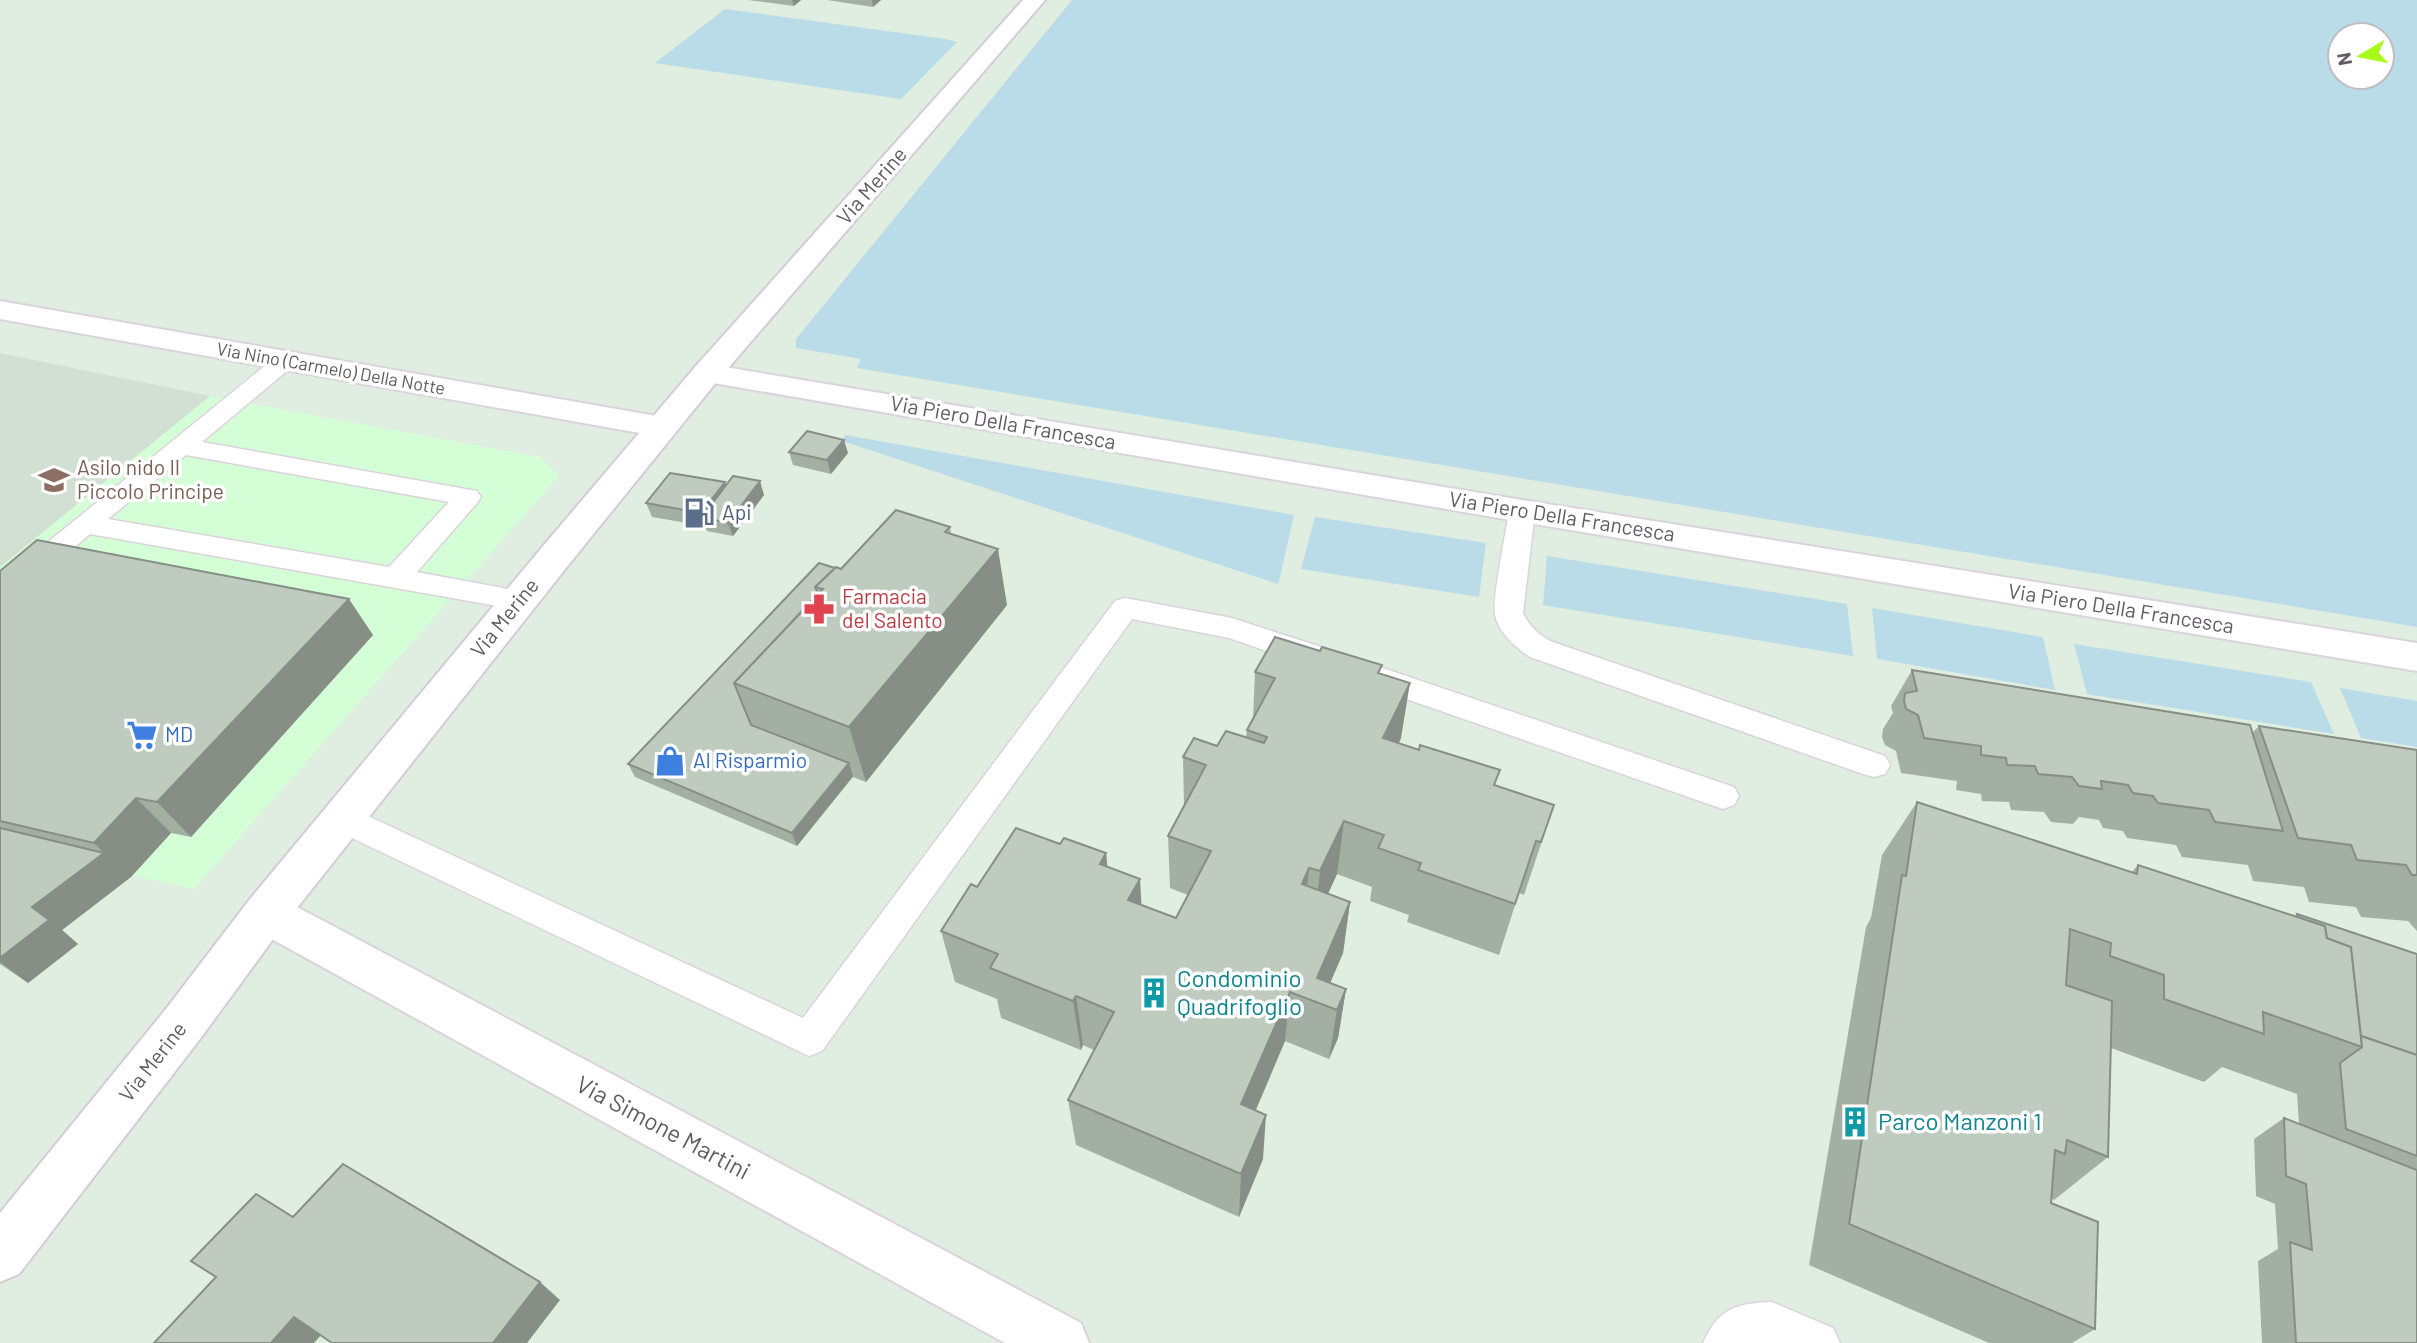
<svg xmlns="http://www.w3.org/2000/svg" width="2417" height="1343" viewBox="0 0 2417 1343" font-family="Barlow,sans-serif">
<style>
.commercial{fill:#d4ffd6}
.education{fill:#d1e0d2}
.green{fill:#badbe8;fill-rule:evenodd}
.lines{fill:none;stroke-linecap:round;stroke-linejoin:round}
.lane-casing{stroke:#dbd3dc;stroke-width:3}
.street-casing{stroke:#dbd3dc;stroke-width:4}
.secondary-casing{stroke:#d5cbd6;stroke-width:4}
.lane{fill:#fff;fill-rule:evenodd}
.street{fill:#fff;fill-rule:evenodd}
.secondary{fill:#fff;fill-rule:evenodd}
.wall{fill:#a4afa4}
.shaded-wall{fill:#868e86}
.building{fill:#bfcbbf;stroke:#868e86;stroke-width:2}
.labels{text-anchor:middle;stroke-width:7;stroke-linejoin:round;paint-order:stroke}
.far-street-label{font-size:18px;fill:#615963;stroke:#fff}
.street-label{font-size:21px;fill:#615963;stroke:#fff}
.education-label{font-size:21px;fill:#785e54;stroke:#fff;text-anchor:start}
.service-label{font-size:21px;fill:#4e5e75;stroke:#fff;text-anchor:start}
.health-label{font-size:21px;fill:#be3a42;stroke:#fff;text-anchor:start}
.shop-label{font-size:21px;fill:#366cbe;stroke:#fff;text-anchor:start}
.near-culture-label{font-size:24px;fill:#0d838f;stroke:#fff;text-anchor:start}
.near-street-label{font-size:24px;fill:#615963;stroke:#fff}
</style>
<rect width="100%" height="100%" fill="#e0eee1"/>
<polygon class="commercial" points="210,396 540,457 559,476 194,889 0,846 0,567"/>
<polygon class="education" points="0,353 210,396 0,567"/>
<g class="green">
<path d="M1072,0H2417V627L857,368L861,359L796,348V339ZM2340,35H2382V77H2340Z"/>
<polygon points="725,9 945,39 957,42 901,99 655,63"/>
<polygon points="845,435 1294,515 1280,577 1278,584 842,441"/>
<polygon points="1315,517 1486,543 1479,597 1301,569"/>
<polygon points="1547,556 1847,604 1853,656 1543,605"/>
<polygon points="1872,608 2043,637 2055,690 1877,659"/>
<polygon points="2074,644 2311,682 2334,734 2087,694"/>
<polygon points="2340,688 2417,701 2417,747 2361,738"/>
</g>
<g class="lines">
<g class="lane-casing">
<g id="lane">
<path d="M285,354L293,356L297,361L293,366L202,442L477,491L481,497L477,503L417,572L530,593L534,600L530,607L520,610L90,534L10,603L0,606V581L277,356ZM186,455L449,502L389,567L108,519Z"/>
<path d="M1522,502L1531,505L1535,511L1523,613C1529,626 1538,634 1550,641L1885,756L1890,765L1885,774L1874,777L1863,774L1530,657C1515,647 1499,633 1495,615C1492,599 1506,532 1509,511L1513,505Z"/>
<polygon points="1125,598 1232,618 1321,647 1326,655 1321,663 1311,666 1229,638 1132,619 822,1051 809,1056 331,828 327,819 331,810 343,806 355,810 803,1018 1115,601"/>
<polygon points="1371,664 1734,787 1739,796 1734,805 1723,809 1360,683 1356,675 1360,667"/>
<path d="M1772,1302L1833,1328L1840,1343H1703C1718,1308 1737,1303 1772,1302Z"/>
</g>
</g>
<g class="street-casing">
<g id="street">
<polygon points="0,301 662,417 673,420 678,427 673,434 662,437 0,319"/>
<polygon points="707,364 1522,500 2417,643 2417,671 1522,522 696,380 692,373 696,366"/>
<polygon points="266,894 282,899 1081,1323 1089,1343 1005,1343 250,927 244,913 250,899"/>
</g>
</g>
<g class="secondary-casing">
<polygon id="secondary" points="1023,0 1045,0 718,380 570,563 282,927 200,1039 19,1274 0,1282 0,1213 166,1009 250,899 544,545 696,366"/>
</g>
<use href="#lane" class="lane"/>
<use href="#street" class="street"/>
<use href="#secondary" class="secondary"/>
</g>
<g class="wall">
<polygon points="748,0 801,0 794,6"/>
<polygon points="827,0 881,0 873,7"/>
<polygon points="789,452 848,453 831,474 793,465"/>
<polygon points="726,485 764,495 733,536 707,531 705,526 652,517 646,503"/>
<polygon points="950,527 951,534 1007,605 866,782 853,777 797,846 635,777 628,764 835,568 841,569"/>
<polygon points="0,571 373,635 191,837 171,833 131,877 62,930 78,944 28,983 0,964"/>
<polygon points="1912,670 2252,733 2259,726 2417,750 2417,931 2408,921 2361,917 2356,907 2309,902 2304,887 2253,881 2248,865 2182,857 2176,845 2127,838 2123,831 2103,828 2099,820 2079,817 2073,824 2051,822 2044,812 2011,810 2009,802 1982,801 1981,794 1956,790 1957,781 1901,773 1896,751 1885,745 1882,737 1883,729 1893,713 1891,706"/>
<polygon points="1255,672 1381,674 1401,738 1399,743 1495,786 1554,805 1524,895 1519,893 1499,955 1407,922 1409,915 1370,901 1372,887 1337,874 1328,894 1350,902 1343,953 1330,983 1346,989 1338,1038 1329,1059 1285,1041 1256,1110 1263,1159 1239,1217 1076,1145 1068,1100 1094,1050 1083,1045 1081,1050 1001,1018 997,999 955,982 941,931 977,887 1060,844 1106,853 1107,866 1142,905 1176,918 1188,895 1170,888 1168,836 1184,806 1183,757 1246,737 1247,730 1253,718"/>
<polygon points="1917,802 2132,872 2138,865 2295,916 2297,914 2417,954 2417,1343 2262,1343 2258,1261 2278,1249 2275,1204 2256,1196 2254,1139 2284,1118 2299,1124 2297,1094 2222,1067 2204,1082 2111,1048 2108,1157 2054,1200 2052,1199 2051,1203 2095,1329 2072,1343 1989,1343 1809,1265 1866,927 1871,918 1882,855"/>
</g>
<g class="shaded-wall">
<polygon points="792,0 801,0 794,6"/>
<polygon points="872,0 881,0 873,7"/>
<polygon points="844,440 848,453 831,474 827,460"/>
<polygon points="760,481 764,495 733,536 728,523"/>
<polygon points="725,482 730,496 703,518 701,513"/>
<polygon points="998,549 1007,605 866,782 849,727"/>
<polygon points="349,599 373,635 191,837 157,802"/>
<polygon points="1410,683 1401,738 1375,793 1383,738"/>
<polygon points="849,763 853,776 797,846 792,833"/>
<polygon points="136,798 171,833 131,877 62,930 78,944 28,983 0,962 0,958 32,907 104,853 94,843"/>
<polygon points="1344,821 1337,874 1314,924 1320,871"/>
<polygon points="1106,853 1111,906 1100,864"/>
<polygon points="1309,868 1304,920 1302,884"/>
<polygon points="1140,879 1143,931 1128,900"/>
<polygon points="1350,902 1343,953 1321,1004 1317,978"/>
<polygon points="1346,989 1338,1038 1329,1059 1337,1010"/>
<polygon points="1290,992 1285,1041 1239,1149 1241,1104"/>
<polygon points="1076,996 1083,1045 1081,1050 1073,1001"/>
<polygon points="1266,1115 1263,1159 1239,1217 1241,1174"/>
<polygon points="540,1282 560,1300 527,1343 493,1343"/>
<polygon points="294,1317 322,1334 314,1343 271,1343"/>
</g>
<g class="building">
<polygon points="807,431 844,440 827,460 789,452"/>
<polygon points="670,473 725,482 701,513 646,503"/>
<polygon points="733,476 760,481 728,523 702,517"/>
<polygon points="896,510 950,527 945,532 998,549 849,727 734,683 823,589 815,587 836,567 841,569"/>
<polygon points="37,540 349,599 157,802 136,798 94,843 0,821 0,571"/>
<polygon points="819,563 835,568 815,587 818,594 734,683 751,725 849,763 792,833 628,764"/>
<polygon points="1275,637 1320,651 1322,647 1382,665 1378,673 1410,683 1383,738 1419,750 1420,745 1500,770 1494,785 1554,805 1541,842 1536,841 1515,904 1418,870 1421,863 1378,848 1384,835 1344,821 1320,871 1309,868 1302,884 1350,902 1317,978 1346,989 1337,1010 1290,992 1241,1104 1266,1115 1241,1174 1068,1100 1114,1012 1076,996 1073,1001 990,968 998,954 941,931 971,884 977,887 1016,828 1060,844 1064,838 1106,853 1100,864 1140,879 1128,900 1176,918 1211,851 1168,836 1206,765 1183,757 1194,738 1217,746 1226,731 1264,743 1267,737 1247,730 1275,678 1255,672"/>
<polygon points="1912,670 2250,725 2283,831 2215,822 2209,810 2158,803 2153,796 2133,793 2128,785 2101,781 2102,789 2079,786 2072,777 2038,774 2035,766 2007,765 2006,758 1981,755 1981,746 1924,738 1918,715 1906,709 1904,701 1905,693 1917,691"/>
<polygon points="2259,726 2417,750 2417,875 2412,875 2406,865 2357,860 2351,845 2298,838"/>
<polygon points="1917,802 2137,874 2138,865 2325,926 2327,938 2351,947 2362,1047 2263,1012 2264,1034 2164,999 2164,975 2110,956 2111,943 2070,929 2066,985 2112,1001 2108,1157 2067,1140 2065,1154 2055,1150 2051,1203 2098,1222 2095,1329 1849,1224 1902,875 1906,876"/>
<polygon points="0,828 104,853 32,907 49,920 0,958"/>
<polygon points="2297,914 2417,954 2417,1055 2361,1036 2351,947 2327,938 2325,926 2298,917"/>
<polygon points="2361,1036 2417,1055 2417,1156 2346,1129 2340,1063 2362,1047"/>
<polygon points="2284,1118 2417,1170 2417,1343 2296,1343 2290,1242 2312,1250 2306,1184 2286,1176"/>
<polygon points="343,1164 540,1282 493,1343 332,1343 294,1317 271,1343 154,1343 216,1277 191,1261 256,1194 293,1217"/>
</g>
<defs>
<g id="school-bare" transform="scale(2.415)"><path d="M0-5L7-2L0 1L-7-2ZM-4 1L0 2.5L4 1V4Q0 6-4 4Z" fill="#8d6e63" stroke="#fff" stroke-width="2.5" paint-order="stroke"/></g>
<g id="fuel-bare" transform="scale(2.415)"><path d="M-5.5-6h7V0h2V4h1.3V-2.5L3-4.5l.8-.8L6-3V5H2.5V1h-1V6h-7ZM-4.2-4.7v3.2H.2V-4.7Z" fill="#5c6f8a" stroke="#fff" stroke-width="2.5" paint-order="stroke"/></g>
<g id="pharmacy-bare" transform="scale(2.415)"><path d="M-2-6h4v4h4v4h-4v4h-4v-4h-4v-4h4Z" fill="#e0444e" stroke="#fff" stroke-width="2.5" paint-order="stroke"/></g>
<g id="supermarket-bare" transform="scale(2.415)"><path d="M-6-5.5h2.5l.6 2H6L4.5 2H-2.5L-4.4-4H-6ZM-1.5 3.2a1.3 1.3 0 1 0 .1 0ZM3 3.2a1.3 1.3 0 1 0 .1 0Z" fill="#3f7fe0" stroke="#fff" stroke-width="2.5" paint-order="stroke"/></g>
<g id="shop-bare" transform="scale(2.415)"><path d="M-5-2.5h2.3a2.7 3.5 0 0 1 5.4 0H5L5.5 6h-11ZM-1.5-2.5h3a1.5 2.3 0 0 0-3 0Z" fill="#3f7fe0" stroke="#fff" stroke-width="2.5" paint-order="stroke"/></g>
<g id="building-bare" transform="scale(2.415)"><path d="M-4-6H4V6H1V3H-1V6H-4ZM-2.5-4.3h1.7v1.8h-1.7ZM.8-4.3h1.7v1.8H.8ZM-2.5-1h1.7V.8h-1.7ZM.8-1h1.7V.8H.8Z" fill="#0f9aa8" stroke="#fff" stroke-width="2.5" paint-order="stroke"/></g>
</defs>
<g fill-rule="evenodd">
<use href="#school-bare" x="54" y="480"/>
<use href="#fuel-bare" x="699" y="513"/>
<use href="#pharmacy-bare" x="819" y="609"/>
<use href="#supermarket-bare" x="142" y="735"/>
<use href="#shop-bare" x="670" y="761"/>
<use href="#building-bare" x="1154" y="993"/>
<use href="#building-bare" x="1855" y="1122"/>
</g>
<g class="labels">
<g class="far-street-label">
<text transform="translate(331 369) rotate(10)" y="6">Via Nino (Carmelo) Della Notte</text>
</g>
<g class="street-label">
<text transform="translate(872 186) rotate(-49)" y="7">Via Merine</text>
<text transform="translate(1003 423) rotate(10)" y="7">Via Piero Della Francesca</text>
<text transform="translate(1562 517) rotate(9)" y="7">Via Piero Della Francesca</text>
<text transform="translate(2121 609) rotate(9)" y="7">Via Piero Della Francesca</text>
<text transform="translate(505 618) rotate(-51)" y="7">Via Merine</text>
<text transform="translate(153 1062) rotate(-52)" y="7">Via Merine</text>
</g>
<g class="education-label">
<text x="77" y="475">Asilo nido Il<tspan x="77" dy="24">Piccolo Principe</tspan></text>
</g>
<g class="service-label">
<text x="722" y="520">Api</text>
</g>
<g class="health-label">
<text x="842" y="604">Farmacia<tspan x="842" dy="24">del Salento</tspan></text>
</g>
<g class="shop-label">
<text x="165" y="742">MD</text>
<text x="693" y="768">Al Risparmio</text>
</g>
<g class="near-culture-label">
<text x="1177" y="987">Condominio<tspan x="1177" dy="28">Quadrifoglio</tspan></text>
<text x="1878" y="1130">Parco Manzoni 1</text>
</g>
<g class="near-street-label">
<text transform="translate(663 1128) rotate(28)" y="8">Via Simone Martini</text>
</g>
</g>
<g transform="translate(2361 56) rotate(260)"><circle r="33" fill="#ffffff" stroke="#c0bdc1" stroke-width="2"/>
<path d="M0-5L12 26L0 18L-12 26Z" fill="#a9fa1a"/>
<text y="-10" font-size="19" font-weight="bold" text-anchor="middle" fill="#615963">N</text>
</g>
</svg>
